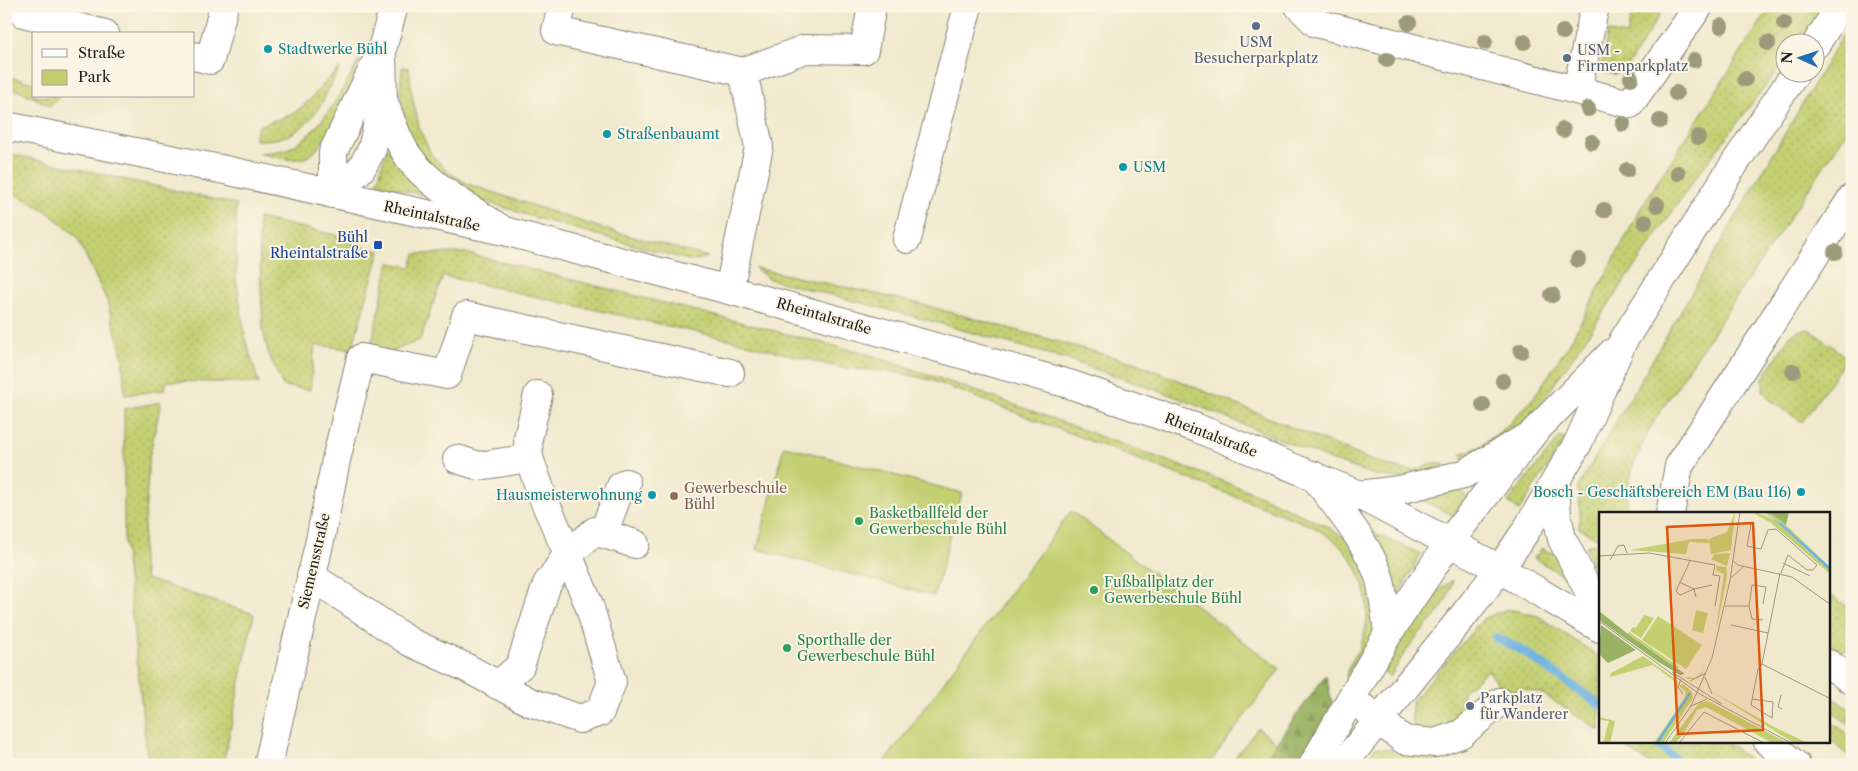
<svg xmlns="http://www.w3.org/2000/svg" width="1858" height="771" viewBox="0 0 1858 771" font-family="'Libre Caslon Text',serif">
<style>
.green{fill:url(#green-dots);stroke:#707647}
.forest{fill:url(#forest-firs);stroke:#5b6740}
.pitch{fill:#c3d072;stroke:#707647}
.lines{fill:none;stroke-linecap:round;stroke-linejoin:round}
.stream{stroke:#6bb0e1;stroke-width:9}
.minor-casing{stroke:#868274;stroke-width:30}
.major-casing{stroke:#868274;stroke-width:30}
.minor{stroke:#fff;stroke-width:28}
.major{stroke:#fff;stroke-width:28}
.tree{fill:#9b9b7c}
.service-dot{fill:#5c6f8a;stroke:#fcf5e5;stroke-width:2}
.culture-dot{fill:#0f9aa8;stroke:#fcf5e5;stroke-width:2}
.transit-dot{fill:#1a4fb4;stroke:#fcf5e5;stroke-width:2}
.education-dot{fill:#8d6e63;stroke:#fcf5e5;stroke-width:2}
.leisure-dot{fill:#2e9e5b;stroke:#fcf5e5;stroke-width:2}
.labels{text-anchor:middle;stroke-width:4;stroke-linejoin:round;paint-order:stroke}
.service-label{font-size:14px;fill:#4e5e75;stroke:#fcf5e5;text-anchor:start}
.culture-label{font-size:14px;fill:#0d838f;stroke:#fcf5e5;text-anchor:start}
.street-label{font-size:14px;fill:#1c1c1c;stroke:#fcf5e5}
.transit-label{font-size:14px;fill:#164399;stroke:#fcf5e5;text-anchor:end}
.education-label{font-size:14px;fill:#785e54;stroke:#fcf5e5;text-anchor:start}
.leisure-label{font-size:14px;fill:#27864d;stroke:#fcf5e5;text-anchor:start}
.inset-river{fill:none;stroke:#6bb0e1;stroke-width:2.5}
.inset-road{fill:none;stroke:#9b9786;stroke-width:1}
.view{fill:#de560d;fill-opacity:0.15;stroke:#de560d;stroke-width:2.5}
.inset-edge{fill:none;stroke:#1c1c1c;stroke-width:2.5}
</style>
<defs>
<pattern id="green-dots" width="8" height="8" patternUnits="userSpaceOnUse" patternTransform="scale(1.25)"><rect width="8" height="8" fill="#c3d072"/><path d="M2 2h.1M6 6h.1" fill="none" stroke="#a7b262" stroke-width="1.8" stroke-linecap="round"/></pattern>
<pattern id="forest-firs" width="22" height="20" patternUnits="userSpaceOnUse" patternTransform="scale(1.25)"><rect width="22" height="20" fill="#9ab264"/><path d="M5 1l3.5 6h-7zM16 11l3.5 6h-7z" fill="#849856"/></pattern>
</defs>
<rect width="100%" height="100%" fill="#fcf5e5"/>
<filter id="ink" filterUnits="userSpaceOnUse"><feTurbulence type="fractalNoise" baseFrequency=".02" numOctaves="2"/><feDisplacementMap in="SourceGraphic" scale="10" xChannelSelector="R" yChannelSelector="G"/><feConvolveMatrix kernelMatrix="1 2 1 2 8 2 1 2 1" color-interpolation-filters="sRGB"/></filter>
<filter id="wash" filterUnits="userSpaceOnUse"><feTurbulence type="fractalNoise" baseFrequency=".0096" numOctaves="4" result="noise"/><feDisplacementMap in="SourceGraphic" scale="20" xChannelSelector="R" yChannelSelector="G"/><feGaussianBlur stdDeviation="1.12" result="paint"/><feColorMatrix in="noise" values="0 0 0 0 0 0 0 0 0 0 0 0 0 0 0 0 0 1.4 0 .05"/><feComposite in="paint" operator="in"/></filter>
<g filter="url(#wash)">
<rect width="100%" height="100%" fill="#f0e9cd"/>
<g class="green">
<polygon points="1633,6 1665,6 1627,67 1615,74 1600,72 1608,32 1627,35"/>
<polygon points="1771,6 1825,6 1799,42 1786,42 1785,60 1694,180 1538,408 1510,436 1468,466 1461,454 1480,447 1508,425 1534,397 1568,346 1642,206"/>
<path d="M1852,19V124L1654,421C1639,450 1624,480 1627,513L1600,514V540L1579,528L1580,514L1578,487Z"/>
<path d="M360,59C351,82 327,156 301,159C287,161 272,156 258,153C268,152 280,152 289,148C322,133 342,88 360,59Z"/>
<polygon points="402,67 409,68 412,96 420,130 431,154 446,170 468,184 601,228 708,257 692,261 536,218 481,200 419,158 406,128 400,96"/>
<path d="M340,68C319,108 307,143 255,140V135L259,126C269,121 282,119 292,114C311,103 323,82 340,68Z"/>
<polygon points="6,76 34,83 34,96 59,97 51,106 21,91 6,89"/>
<polygon points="387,148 412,183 433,197 377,184"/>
<polygon points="6,153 236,204 236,278 246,342 259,383 167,381 164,390 125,395 122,355 107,301 77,237 45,210 6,189"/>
<polygon points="258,218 336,235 355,245 380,251 352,349 315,345 310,390 283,386 268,352 263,331"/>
<path d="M466,253L874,356L999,399L1252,492L1326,526L1347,539L1373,584L1377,635L1349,688C1342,670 1351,665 1359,649C1376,612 1366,568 1335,541C1328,535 1319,531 1312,526L931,380L894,372L841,368L736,341L443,276L420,340L388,353L370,351L389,263L411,267L415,254Z"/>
<path d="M755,268L913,302L1136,363L1371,460C1385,464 1400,471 1415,470C1427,468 1433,460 1446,465L1412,479L1377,476L1331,460L1176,397L1066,359L916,317L769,279Z"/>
<polygon points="1809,329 1847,358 1802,422 1769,399 1763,390 1763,378 1790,336 1798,331"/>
<polygon points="161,402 149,458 142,561 146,579 254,614 223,765 148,765 124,541 124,409"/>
<polygon points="1560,437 1565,439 1519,511 1508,502"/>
<polygon points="1459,488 1467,498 1452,515 1417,498 1436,495"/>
<polygon points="1366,530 1421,554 1398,595 1384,561"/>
<polygon points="1600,543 1600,572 1592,564 1586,546"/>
<polygon points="1542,548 1548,552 1561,553 1578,585 1534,558"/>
<path d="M1453,580C1445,614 1430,618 1411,644C1403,654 1397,666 1390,677L1381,671L1427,601L1437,591Z"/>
<path d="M1829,594L1852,610V646C1845,653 1837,653 1829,647Z"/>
<polygon points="1508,609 1538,616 1600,657 1600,731 1543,694 1523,689 1504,692 1488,670 1463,691 1461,718 1432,735 1419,730 1412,722 1412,701 1484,618"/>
<polygon points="1829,695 1852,711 1852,727 1829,709"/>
<polygon points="1829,721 1852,736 1852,759 1829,739"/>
<polygon points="1618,742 1727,742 1756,765 1652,765"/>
<polygon points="1465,746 1451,758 1415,765 1362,765 1375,748 1413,751"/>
</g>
<polygon class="forest" points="1326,675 1332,702 1328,723 1304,765 1260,765"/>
<g class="pitch">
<polygon points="784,446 962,493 934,596 757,549"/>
<polygon points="1071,511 1280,669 1208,765 882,765"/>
<polygon points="1258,728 1277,743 1260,765 1229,765"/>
</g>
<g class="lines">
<g class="stream">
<polyline points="1496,638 1520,649 1600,705"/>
<polyline points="1654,742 1684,765"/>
</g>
</g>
</g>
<g filter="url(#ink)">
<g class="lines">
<g class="minor-casing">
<g id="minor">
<polyline points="562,6 556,31 743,72 759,147 729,290"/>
<polyline points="1299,6 1316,23 1630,104 1699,6"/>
<polyline points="23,13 105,34"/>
<polyline points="1816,44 1840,6"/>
<polyline points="194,56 210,60 224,6"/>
<polyline points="743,72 805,49 864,50 872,6"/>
<polyline points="1577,90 1595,6"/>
<path d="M383,100C391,119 396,139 408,156C427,185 475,211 504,231"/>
<polyline points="333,194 361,169 372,149 383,100 382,49 394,6"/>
<polyline points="333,194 333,152 381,52"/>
<polyline points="907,239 968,6"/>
<polyline points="457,459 479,466 529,458"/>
<path d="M1313,475C1335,505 1370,545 1380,580C1384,598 1386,616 1388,634"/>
<polyline points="1555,483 1557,515 1562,539 1600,613"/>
<polyline points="1359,495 1399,490 1464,474 1522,440"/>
<polyline points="1670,514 1679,466 1852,198"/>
<polyline points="603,534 621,486 626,483"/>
<polyline points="311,576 410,642 465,667 530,702 580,719 600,712 612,682 589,605 568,554 595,531 635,544"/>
<polyline points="1829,664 1852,681"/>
<polyline points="498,685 520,666 547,584 568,554 544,500 529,458 528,438 538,395"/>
<polyline points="1365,709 1404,740 1435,743 1461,734 1500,702"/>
<polyline points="268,765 320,540 336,460 361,358 447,375 466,316 730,373"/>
<polyline points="1313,765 1388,634 1450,541 1534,432 1612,353"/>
<polyline points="1342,765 1460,620 1500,569 1527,529 1578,443 1623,341 1729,172 1796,72"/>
</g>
</g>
<g class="major-casing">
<g id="major">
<polyline points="6,126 225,170 504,231 729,290 1069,384 1197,428 1359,495 1500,569 1600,628"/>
<polyline points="1768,742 1796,765"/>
</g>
</g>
<use href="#minor" class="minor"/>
<use href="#major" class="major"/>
</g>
<g class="tree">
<circle cx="1409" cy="23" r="8"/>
<circle cx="1784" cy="23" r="8"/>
<circle cx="1721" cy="26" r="8"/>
<circle cx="1563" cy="32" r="8"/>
<circle cx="1485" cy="42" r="8"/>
<circle cx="1524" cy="42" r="8"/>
<circle cx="1768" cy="43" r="8"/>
<circle cx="1387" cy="60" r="8"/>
<circle cx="1694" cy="60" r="8"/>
<circle cx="1631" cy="78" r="8"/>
<circle cx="1745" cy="79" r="8"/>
<circle cx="1676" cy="93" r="8"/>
<circle cx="1588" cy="109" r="8"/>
<circle cx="1660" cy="121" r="8"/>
<circle cx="1623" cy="124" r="8"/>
<circle cx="1563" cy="130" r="8"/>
<circle cx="1698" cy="137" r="8"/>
<circle cx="1592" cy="142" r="8"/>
<circle cx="1627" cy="170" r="8"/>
<circle cx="1678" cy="173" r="8"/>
<circle cx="1657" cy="205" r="8"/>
<circle cx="1604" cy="210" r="8"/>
<circle cx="1645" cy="222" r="8"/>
<circle cx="1835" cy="252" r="8"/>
<circle cx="1578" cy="260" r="8"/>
<circle cx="1552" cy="295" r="8"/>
<circle cx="1521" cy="351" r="8"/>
<circle cx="1793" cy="371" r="8"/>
<circle cx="1503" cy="381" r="8"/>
<circle cx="1483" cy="405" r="8"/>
</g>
</g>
<g class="service-dot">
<circle cx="1256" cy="26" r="5"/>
<circle cx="1567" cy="58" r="5"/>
<circle cx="1470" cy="706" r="5"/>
</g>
<g class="culture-dot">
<circle cx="268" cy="49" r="5"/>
<circle cx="607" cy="134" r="5"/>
<circle cx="1123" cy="167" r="5"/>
<circle cx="1801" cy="492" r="5"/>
<circle cx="652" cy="495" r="5"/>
</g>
<rect class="transit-dot" x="373" y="240" width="10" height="10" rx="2.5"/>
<circle class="education-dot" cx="674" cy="496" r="5"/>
<g class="leisure-dot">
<circle cx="859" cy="521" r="5"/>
<circle cx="1094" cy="590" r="5"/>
<circle cx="787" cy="648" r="5"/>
</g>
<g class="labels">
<g class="service-label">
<text x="1256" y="47" text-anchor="middle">USM<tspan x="1256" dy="16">Besucherparkplatz</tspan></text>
<text x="1577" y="55">USM -<tspan x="1577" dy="16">Firmenparkplatz</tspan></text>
<text x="1480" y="703">Parkplatz<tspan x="1480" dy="16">für Wanderer</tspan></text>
</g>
<g class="culture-label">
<text x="278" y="54">Stadtwerke Bühl</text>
<text x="617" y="139">Straßenbauamt</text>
<text x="1133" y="172">USM</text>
<text x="1791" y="497" text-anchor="end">Bosch - Geschäftsbereich EM (Bau 116)</text>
<text x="642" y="500" text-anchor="end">Hausmeisterwohnung</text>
</g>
<g class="street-label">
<text transform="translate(432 216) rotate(12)" y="5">Rheintalstraße</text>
<text transform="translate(824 316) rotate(16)" y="5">Rheintalstraße</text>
<text transform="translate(1211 435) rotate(21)" y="5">Rheintalstraße</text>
<text transform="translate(314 561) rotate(-77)" y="5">Siemensstraße</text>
</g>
<g class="transit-label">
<text x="368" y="242">Bühl<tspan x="368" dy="16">Rheintalstraße</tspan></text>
</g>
<g class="education-label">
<text x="684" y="493">Gewerbeschule<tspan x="684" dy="16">Bühl</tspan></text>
</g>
<g class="leisure-label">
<text x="869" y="518">Basketballfeld der<tspan x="869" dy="16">Gewerbeschule Bühl</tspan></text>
<text x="1104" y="587">Fußballplatz der<tspan x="1104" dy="16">Gewerbeschule Bühl</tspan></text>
<text x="797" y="645">Sporthalle der<tspan x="797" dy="16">Gewerbeschule Bühl</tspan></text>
</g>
</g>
<g transform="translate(1599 512)">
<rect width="231" height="231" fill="#f0e9cd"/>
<path d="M136,0L132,38L112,42L110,27L128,20ZM157,0L177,9L231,59V62L172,11L156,2ZM164,0H170L187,13L231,55L182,11ZM94,27H109L110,31L90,30L87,42L31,38ZM131,41L128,54L112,47L116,42ZM117,54L127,55L128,64L119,110L103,161L97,167H89L85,165L96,166L103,160L117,117L125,62L118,59ZM44,144L78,168L79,178L74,168L54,153L11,165L12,161ZM84,172L93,180L94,186L64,231H55L85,187L87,180L80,174ZM112,179L177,216L209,231H195ZM109,189L189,231H173L107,195L98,198L83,224L76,231H70L100,191ZM0,205L16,209L11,231H4L10,209L1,208L0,212Z" fill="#c3d072"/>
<path d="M170,0H190L187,13L178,6ZM0,99L29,122L86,162L81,163L58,149L0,108ZM2,113L37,138L9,151L0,142Z" fill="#9ab264"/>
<path d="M97,98L109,101L104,121L93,118ZM45,103L55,106L42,126L31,119L34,115L37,116ZM59,104L103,133L87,157L43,128ZM30,120L80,155L78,157L29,122Z" fill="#c3d072"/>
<path d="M160,0L182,11L231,55V59L177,9Z" fill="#6bb0e1"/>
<path class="inset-river" d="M58,231L91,181"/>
<path class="inset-road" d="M152,13L148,34L162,37L169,18L177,17L218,53L214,58H208L189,43L182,61M0,44L50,41L116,53L114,63L121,64L116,94M11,48L19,34L25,33L28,41M91,49L77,79L81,83L95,77L97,85M134,49L139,53L193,65L232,93M184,51L211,64M181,61L163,152L232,187M132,66L145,54M80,70L95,77L113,73M126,94H150L153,73L167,75L164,92M150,94L153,107L164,108M0,109L99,181L192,231M132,113L169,121M73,160L123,192M106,165L113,182M82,167L79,175L84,182M91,169L107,161M182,183L179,195L183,197M153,187L174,190L173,206L152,193L159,157L163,152M92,194L108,187M66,231L92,194L113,146L131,68L141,0M80,231L105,200L165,231"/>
<path class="view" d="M154,11L164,218L79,222L68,15Z"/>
<rect width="231" height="231" class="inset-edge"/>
</g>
<rect width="1858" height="771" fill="none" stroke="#fcf5e5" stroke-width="25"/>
<rect x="32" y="32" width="162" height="65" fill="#fcf5e5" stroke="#a29e95"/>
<rect x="42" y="49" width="25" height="8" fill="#ffffff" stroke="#a29e95"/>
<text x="78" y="58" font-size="15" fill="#1c1c1c">Straße</text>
<rect x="42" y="70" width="25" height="15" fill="#c3d072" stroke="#a29e95"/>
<text x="78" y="82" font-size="15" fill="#1c1c1c">Park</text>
<g transform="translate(1800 58) rotate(273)"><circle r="24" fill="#fcf5e5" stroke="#a29e95"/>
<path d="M0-4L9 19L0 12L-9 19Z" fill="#1f6fb2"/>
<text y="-8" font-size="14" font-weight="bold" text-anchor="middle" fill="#1c1c1c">N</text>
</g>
</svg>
